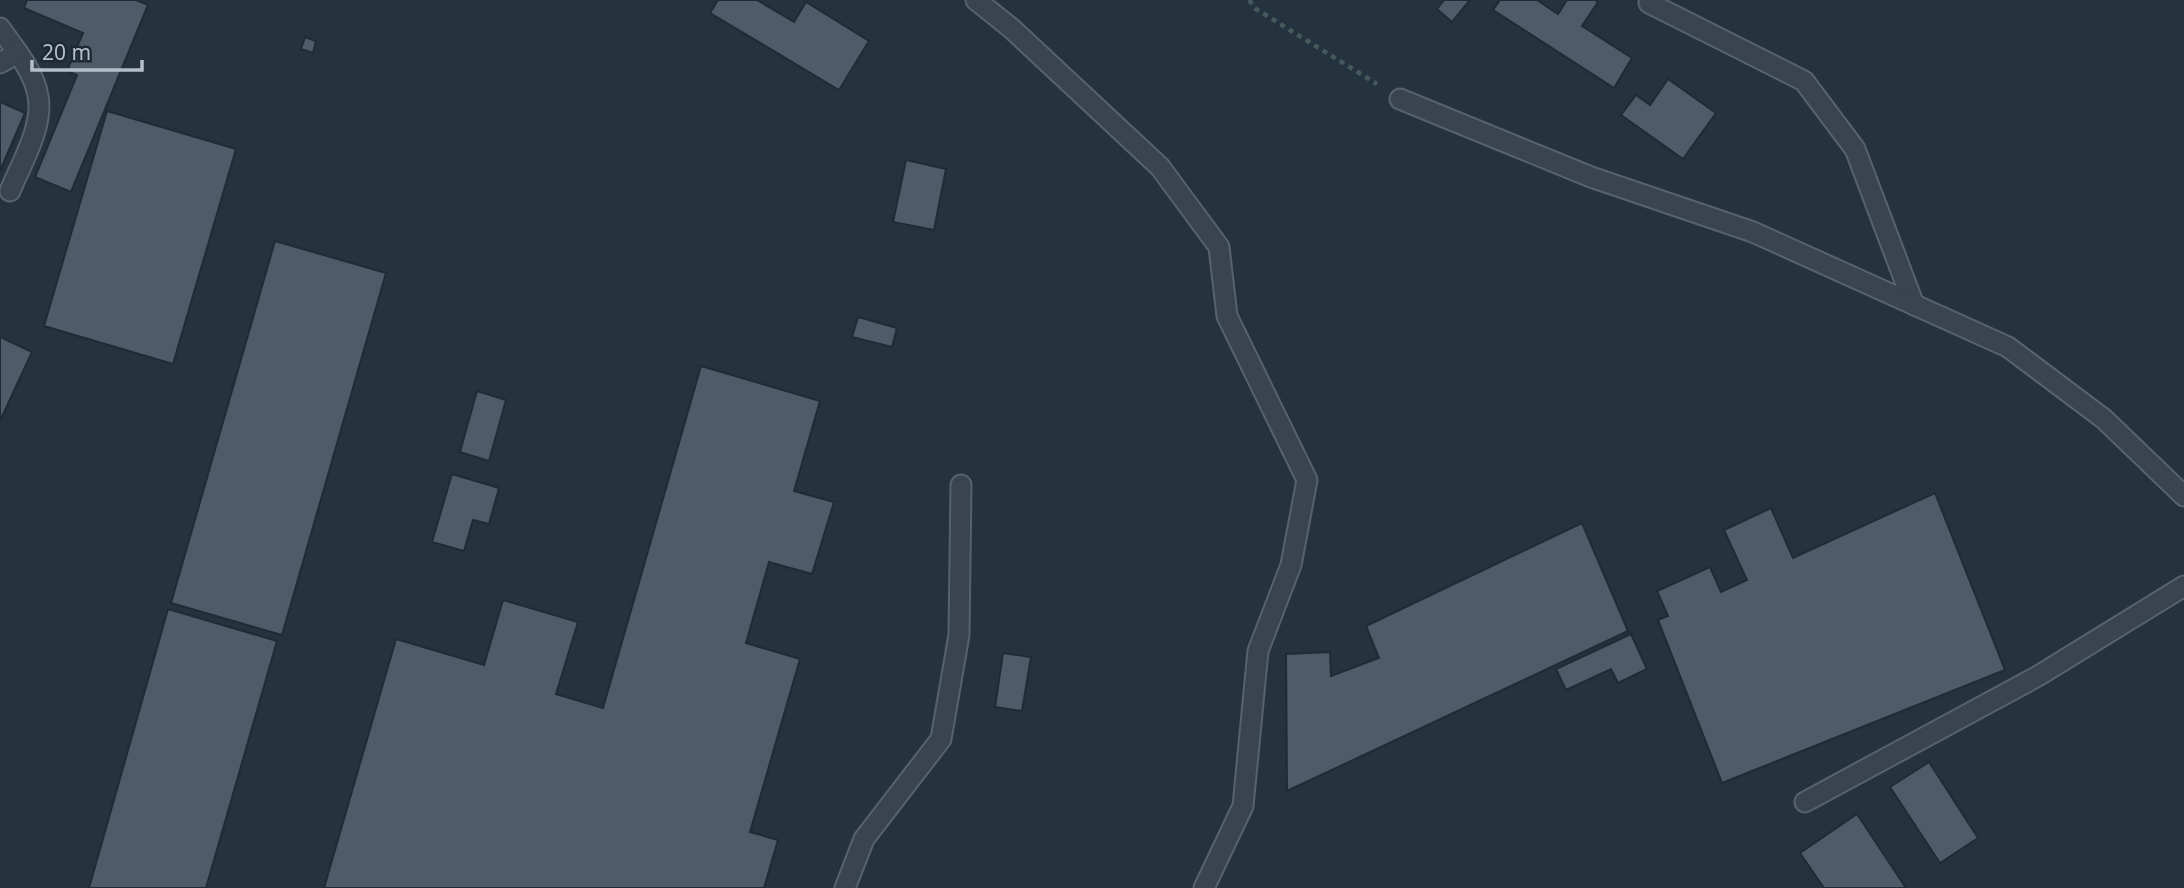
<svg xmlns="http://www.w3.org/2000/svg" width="2184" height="888" viewBox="0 0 2184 888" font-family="'Noto Sans',sans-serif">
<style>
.building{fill:#4e5c69;stroke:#202b35;stroke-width:2}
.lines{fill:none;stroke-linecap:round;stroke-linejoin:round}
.service-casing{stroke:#57626c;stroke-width:23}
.path{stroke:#455b5b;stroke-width:4.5;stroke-dasharray:5 5;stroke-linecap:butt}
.service{stroke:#39444e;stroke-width:19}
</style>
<rect width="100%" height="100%" fill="#25333e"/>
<g class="building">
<polygon points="27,0 136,0 148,5 71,192 35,177 77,75 67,71 83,33 24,8"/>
<polygon points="718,0 757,0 794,22 806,2 869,41 839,90 710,13"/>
<polygon points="1444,0 1470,0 1452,22 1437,9"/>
<polygon points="1500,0 1537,0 1558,14 1567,0 1595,0 1598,2 1582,26 1632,58 1614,88 1493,10"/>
<polygon points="305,37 316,41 313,53 301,49"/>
<polygon points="1668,79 1716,113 1683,159 1621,115 1636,95 1650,105"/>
<polygon points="0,102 25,113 0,171"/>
<polygon points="107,111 236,149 173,364 44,326"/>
<polygon points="906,160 946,169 934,230 893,222"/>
<polygon points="275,241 386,273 282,635 171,603"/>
<polygon points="858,317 897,328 892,347 852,337"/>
<polygon points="0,337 32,352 0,421"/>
<polygon points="701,366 820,401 794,491 834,502 812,574 769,562 746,643 800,659 750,832 778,840 764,888 324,888 396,639 484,665 503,600 578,622 556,694 603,708"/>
<polygon points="477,391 506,400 489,461 460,452"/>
<polygon points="452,474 499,488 489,524 473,520 464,551 432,542"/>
<polygon points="1935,493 2005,670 1722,783 1658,620 1668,616 1657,591 1710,567 1721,592 1747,580 1724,530 1771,508 1793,558"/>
<polygon points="1582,523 1628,631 1287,791 1286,654 1330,652 1331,676 1379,658 1366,626"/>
<polygon points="168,609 277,641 206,888 89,888"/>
<polygon points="1631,634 1647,669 1618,683 1611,669 1566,690 1556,669"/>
<polygon points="1003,653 1031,657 1022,711 995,707"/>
<polygon points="1929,762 1978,838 1940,863 1890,787"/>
<polygon points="1857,814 1906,888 1824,888 1800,853"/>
</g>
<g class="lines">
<g class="service-casing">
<g id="service">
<polyline points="976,0 1011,28 1160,167 1219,247 1227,316 1307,480 1291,565 1258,651 1243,806 1204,888"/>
<polyline points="1649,3 1804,81 1855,149 1914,305"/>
<path d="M0,28C14,48 34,71 38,96C44,126 21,164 10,191"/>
<polyline points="0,63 18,53"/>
<polyline points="1400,99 1591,177 1753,232 2008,347 2104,419 2184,496"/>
<polyline points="1805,802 2038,676 2184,586"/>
<polyline points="845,888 864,839 941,739 959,635 961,485"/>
</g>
</g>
<polyline class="path" points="1249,0 1256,9 1377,84"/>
<use href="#service" class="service"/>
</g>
<path d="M32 60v10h110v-10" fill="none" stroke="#b5bfc9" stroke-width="3.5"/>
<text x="42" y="60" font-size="21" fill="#b5bfc9" stroke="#1e2933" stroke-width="5" paint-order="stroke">20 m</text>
</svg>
